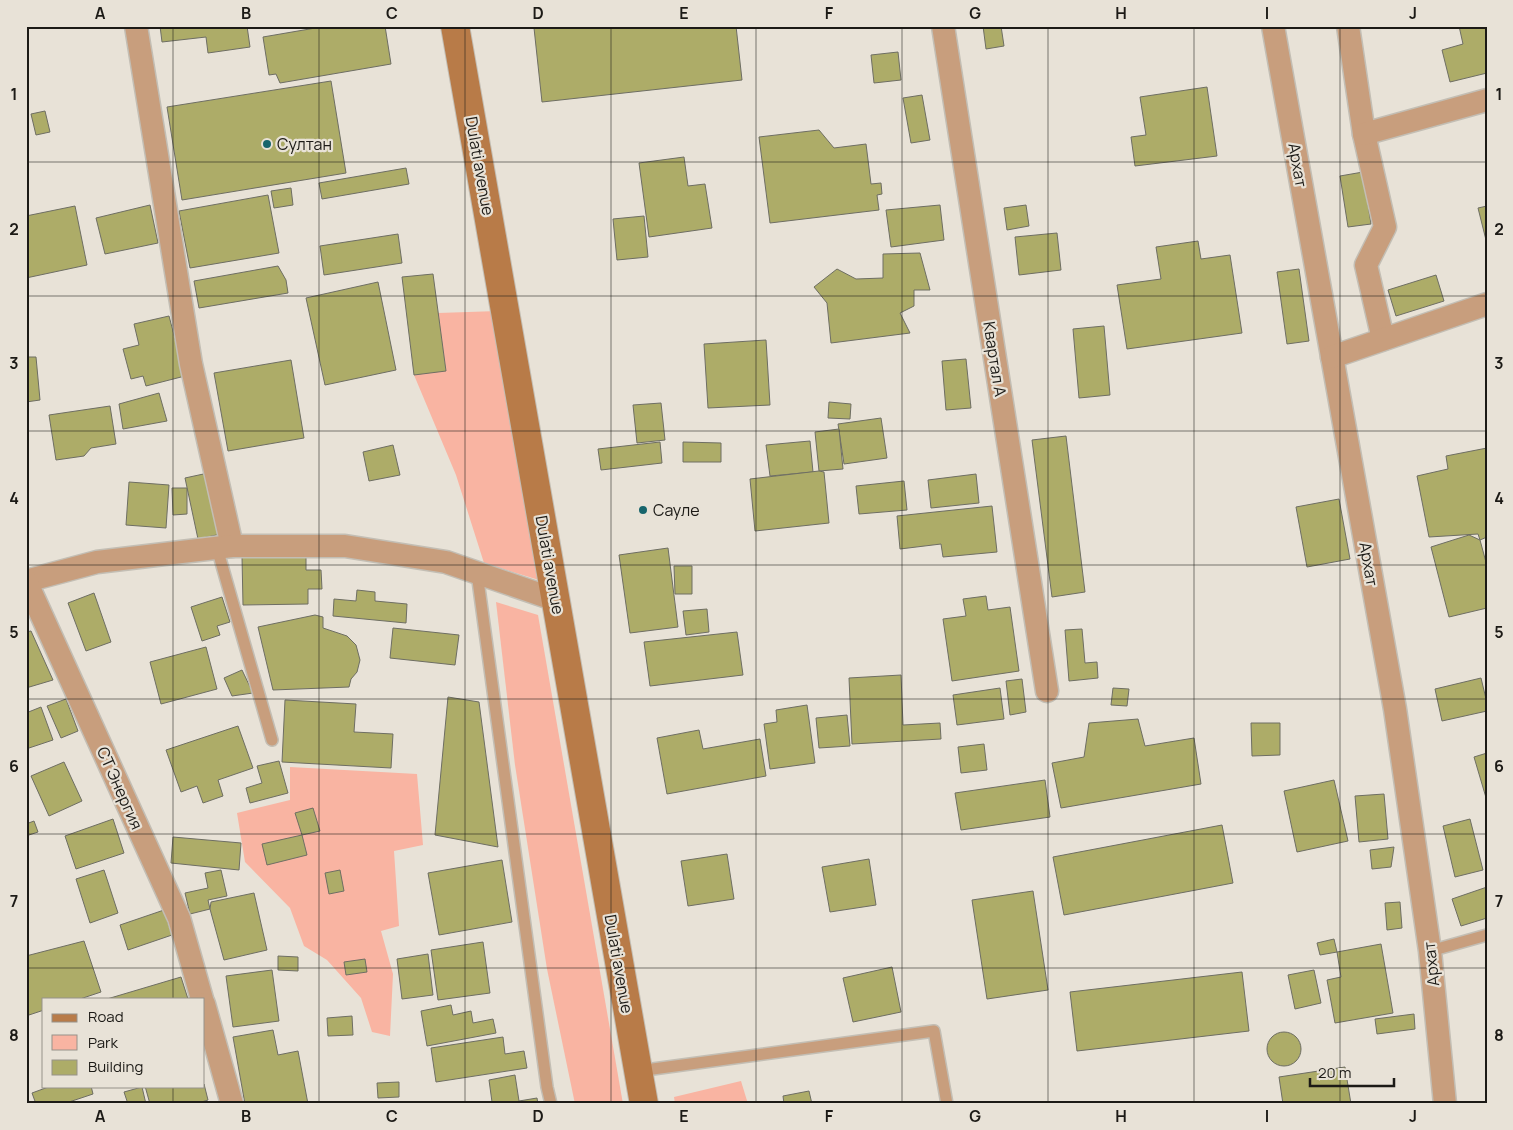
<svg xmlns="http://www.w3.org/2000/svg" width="1513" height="1130" viewBox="0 0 1513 1130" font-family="Manrope,sans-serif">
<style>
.green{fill:#f9b4a2}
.building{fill:#adac68;stroke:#6e6e63}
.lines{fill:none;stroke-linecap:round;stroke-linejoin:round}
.lane-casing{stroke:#c3beb4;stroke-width:14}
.street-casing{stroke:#c3beb4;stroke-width:25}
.secondary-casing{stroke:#c3beb4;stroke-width:30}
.lane{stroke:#c89e7d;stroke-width:11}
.street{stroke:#c89e7d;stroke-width:22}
.secondary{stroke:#b87b48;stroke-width:28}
.grid{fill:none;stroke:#1c1a16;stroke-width:1;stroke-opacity:0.55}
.poi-dot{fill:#17656c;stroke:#e8e2d7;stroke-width:2}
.labels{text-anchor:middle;stroke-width:4.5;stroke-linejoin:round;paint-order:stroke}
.poi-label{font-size:16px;fill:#1c1a16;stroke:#e8e2d7;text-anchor:start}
.street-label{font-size:16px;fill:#1c1a16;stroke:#e8e2d7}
.neatline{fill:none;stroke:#1c1a16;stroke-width:2}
.grid-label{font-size:16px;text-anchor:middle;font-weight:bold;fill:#1c1a16}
</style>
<rect width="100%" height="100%" fill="#e8e2d7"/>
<g class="green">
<polygon points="498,311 539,580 484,563 456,475 414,375 446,370 438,313"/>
<polygon points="496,602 538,615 623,1104 575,1104 547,969 515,765"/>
<polygon points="290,767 417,774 423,845 394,851 399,926 381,931 393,974 390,1036 372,1032 361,998 327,960 304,946 290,908 245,862 237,813 290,800"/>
<polygon points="741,1081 748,1104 675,1104 674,1097"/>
</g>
<g class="building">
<polygon points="160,26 247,26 250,47 208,53 206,37 162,42"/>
<polygon points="327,26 385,26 391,64 280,83 276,74 269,75 263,37"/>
<polygon points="549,26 736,26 742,80 542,102 534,28"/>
<polygon points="983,26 1001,26 1004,46 986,49"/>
<polygon points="1459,26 1487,26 1487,73 1450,82 1442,50 1463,44"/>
<polygon points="898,52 901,80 874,83 871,55"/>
<polygon points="331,81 346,173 182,200 167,107"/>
<polygon points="1207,87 1217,156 1135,166 1131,137 1146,135 1140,97"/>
<polygon points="922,95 930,140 911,143 903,98"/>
<polygon points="45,111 50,132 36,135 31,114"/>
<polygon points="819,130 834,148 866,144 871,184 881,183 882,194 877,195 879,210 770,223 759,137"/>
<polygon points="684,157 688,186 705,184 712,228 649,237 639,163"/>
<polygon points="406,168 409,184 322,199 319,183"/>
<polygon points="1363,172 1371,224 1348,227 1340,176"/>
<polygon points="291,188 293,205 274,208 271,191"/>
<polygon points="268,195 279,253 190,268 179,211"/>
<polygon points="150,205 158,243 105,254 96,218"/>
<polygon points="940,205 944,240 891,247 886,210"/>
<polygon points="1026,205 1029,226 1007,230 1004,208"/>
<polygon points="75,206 87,265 26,278 26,216"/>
<polygon points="1487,206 1487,240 1486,240 1478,208"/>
<polygon points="644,216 648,257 617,260 613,219"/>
<polygon points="1057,233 1061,270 1019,275 1015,237"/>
<polygon points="398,234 402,263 324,275 320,246"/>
<polygon points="1198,241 1201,259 1230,255 1242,333 1127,349 1117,285 1161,279 1156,247"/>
<polygon points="920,253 930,290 914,290 914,306 900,313 910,333 831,343 827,303 814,287 837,269 856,279 883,278 883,254"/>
<polygon points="278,266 286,280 288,293 199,308 194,281"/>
<polygon points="1299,269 1309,341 1287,344 1277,272"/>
<polygon points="433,274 446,371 414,375 402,277"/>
<polygon points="1436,275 1444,301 1396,316 1388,290"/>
<polygon points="378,282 396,370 325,385 306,298"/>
<polygon points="169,316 185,376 146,386 143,376 131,379 123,349 139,345 134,324"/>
<polygon points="1104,326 1110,395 1079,398 1073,329"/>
<polygon points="766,340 770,405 708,408 704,344"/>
<polygon points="26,357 36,357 40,400 26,402"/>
<polygon points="966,359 971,408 946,410 942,361"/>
<polygon points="291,360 304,438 228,451 214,373"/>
<polygon points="159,393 167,421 123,429 119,404"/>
<polygon points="829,402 851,404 850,419 828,418"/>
<polygon points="661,403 665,440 637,443 633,405"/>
<polygon points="110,406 116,444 91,448 84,456 56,460 49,415"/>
<polygon points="881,418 887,458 844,464 838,424"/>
<polygon points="839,429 843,469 819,471 815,432"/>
<polygon points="1066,436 1085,592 1052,597 1032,440"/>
<polygon points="810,441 813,472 770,476 766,445"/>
<polygon points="660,442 662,463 601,470 598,449"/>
<polygon points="683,442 721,443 721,462 683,462"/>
<polygon points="393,445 400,475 369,481 363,452"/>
<polygon points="1487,448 1487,537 1480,540 1478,534 1429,537 1417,476 1448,469 1446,456"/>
<polygon points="819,471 824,472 829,523 755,531 750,479"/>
<polygon points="208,473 221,534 198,539 185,478"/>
<polygon points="976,474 979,503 931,508 928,480"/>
<polygon points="904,481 907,510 859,514 856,486"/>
<polygon points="129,482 169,485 166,528 126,525"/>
<polygon points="172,488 187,488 187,514 173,515"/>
<polygon points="1339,499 1350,559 1307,567 1296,507"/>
<polygon points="992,506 997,552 943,557 941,544 900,549 897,516"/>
<polygon points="1469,535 1480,540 1487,566 1487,608 1449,617 1431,547"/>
<polygon points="668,548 678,627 630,633 619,555"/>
<polygon points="306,556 306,570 321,570 322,589 308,589 308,604 243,605 242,557"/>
<polygon points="674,566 692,566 692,594 675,594"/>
<polygon points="357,590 375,592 375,601 407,604 406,623 333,616 334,599 356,601"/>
<polygon points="94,593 111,642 86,651 68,603"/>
<polygon points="986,596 988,610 1010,607 1019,671 952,681 943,619 966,616 963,599"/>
<polygon points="222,597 230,622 217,626 220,635 202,641 191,607"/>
<polygon points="707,609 709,632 686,635 683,611"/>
<polygon points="315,615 323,617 323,628 347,636 356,645 360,660 357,672 351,679 349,687 273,690 258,627"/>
<polygon points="393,628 459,635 455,665 390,658"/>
<polygon points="1082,629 1085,663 1097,662 1098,678 1069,681 1065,630"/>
<polygon points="31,631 53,680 26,688 26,632"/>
<polygon points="737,632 743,675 650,686 644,642"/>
<polygon points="206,647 217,689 161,704 150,662"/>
<polygon points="242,670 253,693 232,696 224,678"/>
<polygon points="901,675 903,725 940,723 941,739 852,744 849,678"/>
<polygon points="1481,678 1487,703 1487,711 1442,721 1435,689"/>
<polygon points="1022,679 1026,712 1010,715 1006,681"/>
<polygon points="1000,688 1004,719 957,725 953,695"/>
<polygon points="1113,688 1129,689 1127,706 1111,705"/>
<polygon points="448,697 479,702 498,847 435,835"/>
<polygon points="66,699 78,731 61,738 47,706"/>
<polygon points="285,700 356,704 354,732 393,734 391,768 282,762"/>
<polygon points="807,705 815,763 770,769 764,724 777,722 776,710"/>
<polygon points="41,707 53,740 26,749 26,713"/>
<polygon points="847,715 850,746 819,748 816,718"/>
<polygon points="1138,719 1145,746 1194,738 1201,784 1061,808 1052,763 1084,757 1089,723"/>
<polygon points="1251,723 1280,723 1280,755 1252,756"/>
<polygon points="238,726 253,768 218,780 223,796 203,803 197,786 181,792 166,750"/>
<polygon points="699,730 703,749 760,739 766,776 667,794 657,738"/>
<polygon points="984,744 987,770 961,773 958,747"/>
<polygon points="1487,753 1487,801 1474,757"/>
<polygon points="279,761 288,793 250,803 246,788 262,783 257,766"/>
<polygon points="64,762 82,801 49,816 31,776"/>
<polygon points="1045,780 1050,817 961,830 955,793"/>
<polygon points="1334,780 1348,841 1297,852 1284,791"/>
<polygon points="1384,794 1388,839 1359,842 1355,796"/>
<polygon points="313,808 320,831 302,835 295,813"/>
<polygon points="113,819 124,853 76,869 65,836"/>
<polygon points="1470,819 1483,870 1455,877 1443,826"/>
<polygon points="34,821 38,832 26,836 26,824"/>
<polygon points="1222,825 1233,883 1064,915 1053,857"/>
<polygon points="302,835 307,855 267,865 262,844"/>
<polygon points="173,837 241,843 239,870 171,863"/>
<polygon points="1394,847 1391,867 1372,869 1370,850"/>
<polygon points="727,854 734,899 688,906 681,861"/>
<polygon points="869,859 876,905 830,912 822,867"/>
<polygon points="502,860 512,922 439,935 428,873"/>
<polygon points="104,870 118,913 90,923 76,879"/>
<polygon points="221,870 227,896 208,900 210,909 190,914 185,893 208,888 205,873"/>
<polygon points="340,870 344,891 329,894 325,873"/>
<polygon points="1487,887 1487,918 1461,926 1452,899"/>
<polygon points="1033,891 1048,990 987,999 972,900"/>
<polygon points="254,893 267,950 224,960 210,909 211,902"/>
<polygon points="1400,902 1402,928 1387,930 1385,903"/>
<polygon points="164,910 172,935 128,950 120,925"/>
<polygon points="1334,939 1337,952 1320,955 1317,943"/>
<polygon points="84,941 101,992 80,999 44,999 44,1010 29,1015 26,1005 26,956"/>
<polygon points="483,942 490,993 438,1000 431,950"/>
<polygon points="1381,944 1393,1013 1335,1023 1327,980 1341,977 1337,952"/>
<polygon points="428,954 433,995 402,999 397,959"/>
<polygon points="278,956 298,957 298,971 278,970"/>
<polygon points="365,959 367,972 346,975 344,962"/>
<polygon points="892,967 901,1012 853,1022 843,978"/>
<polygon points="272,970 279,1021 233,1027 226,976"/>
<polygon points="1314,970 1321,1003 1295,1009 1288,975"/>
<polygon points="1242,972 1249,1031 1077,1051 1070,992"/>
<polygon points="181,977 188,999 107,999"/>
<polygon points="451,1005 453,1015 471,1011 473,1023 493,1019 496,1033 427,1046 421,1011"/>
<polygon points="1414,1014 1415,1029 1377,1034 1375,1019"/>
<polygon points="352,1016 353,1035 328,1036 327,1018"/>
<polygon points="273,1030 278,1055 298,1051 308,1104 245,1104 233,1037"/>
<circle cx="1284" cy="1049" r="17"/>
<polygon points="503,1037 505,1054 524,1051 527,1068 436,1082 431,1048"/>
<polygon points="1345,1067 1351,1104 1283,1104 1279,1077"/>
<polygon points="515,1075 519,1101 537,1098 538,1104 482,1104 492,1102 489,1080"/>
<polygon points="399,1082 399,1097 378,1098 377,1083"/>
<polygon points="204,1084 208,1100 195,1104 150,1104 145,1086 204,1086"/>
<polygon points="51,1086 91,1086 93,1094 63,1104 36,1104 32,1093"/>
<polygon points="142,1087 146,1104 128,1104 124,1092"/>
<polygon points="809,1091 812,1104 784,1104 783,1096"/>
</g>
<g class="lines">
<g class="lane-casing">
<g id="lane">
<polyline points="217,548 272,740"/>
<polyline points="477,573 547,1087 551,1104"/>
<polyline points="1430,951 1487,935"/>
<polyline points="638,1071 934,1031 947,1104"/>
</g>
</g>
<g class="street-casing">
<g id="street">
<polyline points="136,26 191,364 232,546"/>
<polyline points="943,26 1047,691"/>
<polyline points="1273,26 1395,709 1430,951 1445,1104"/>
<polyline points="1348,26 1364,134 1385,227 1366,265 1383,339"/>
<polyline points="1364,134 1487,100"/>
<polyline points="1332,357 1487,304"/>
<polyline points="26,581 97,562 232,546 345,546 446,562 556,600"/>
<polyline points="26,581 179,918 202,999"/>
<polyline points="204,1004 232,1104"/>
</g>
</g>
<g class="secondary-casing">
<polyline id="secondary" points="455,26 644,1104"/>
</g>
<use href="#lane" class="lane"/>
<use href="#street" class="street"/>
<use href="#secondary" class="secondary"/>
</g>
<path class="grid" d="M173,26V999M319,26V1104M465,26V1104M611,26V1104M756,26V1104M902,26V1104M1048,26V1104M1194,26V1104M1340,26V1104M26,162H1487M26,296H1487M26,431H1487M26,565H1487M26,699H1487M26,834H1487M26,968H1487M173,1086V1104"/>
<g class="poi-dot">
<circle cx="267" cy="144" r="5"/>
<circle cx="643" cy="510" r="5"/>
</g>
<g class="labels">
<g class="poi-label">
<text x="277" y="150">Султан</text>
<text x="653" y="516">Сауле</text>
</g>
<g class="street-label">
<text transform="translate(1298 165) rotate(80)" y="6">Архат</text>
<text transform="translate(480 166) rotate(80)" y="6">Dulati avenue</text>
<text transform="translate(995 359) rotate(81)" y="6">Квартал А</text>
<text transform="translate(1369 564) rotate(80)" y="6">Архат</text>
<text transform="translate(550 565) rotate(80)" y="6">Dulati avenue</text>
<text transform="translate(120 788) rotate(66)" y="6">СТ Энергия</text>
<text transform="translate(619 964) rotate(80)" y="6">Dulati avenue</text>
<text transform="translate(1431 964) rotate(-96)" y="6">Архат</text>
</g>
</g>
<rect width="1513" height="1130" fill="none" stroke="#e8e2d7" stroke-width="55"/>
<rect x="42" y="998" width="162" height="90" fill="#e8e2d7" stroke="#96928a"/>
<rect x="52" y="1014" width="25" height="8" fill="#b87b48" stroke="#96928a"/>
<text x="88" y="1022" font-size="15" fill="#1c1a16">Road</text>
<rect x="52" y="1035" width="25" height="15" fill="#f9b4a2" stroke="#96928a"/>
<text x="88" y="1048" font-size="15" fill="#1c1a16">Park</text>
<rect x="52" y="1060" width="25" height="15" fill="#adac68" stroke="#96928a"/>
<text x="88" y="1072" font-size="15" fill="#1c1a16">Building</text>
<path d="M1310 1078v8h84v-8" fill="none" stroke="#1c1a16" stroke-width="2.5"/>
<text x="1318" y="1078" font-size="15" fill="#1c1a16" stroke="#e8e2d7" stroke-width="4" paint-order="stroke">20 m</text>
<rect x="28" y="28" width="1458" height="1074" class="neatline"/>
<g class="grid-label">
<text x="100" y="19">A</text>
<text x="246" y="19">B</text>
<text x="392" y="19">C</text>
<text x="538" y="19">D</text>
<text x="684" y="19">E</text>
<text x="829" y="19">F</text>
<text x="975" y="19">G</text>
<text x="1121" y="19">H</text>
<text x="1267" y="19">I</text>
<text x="1413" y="19">J</text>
<text x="14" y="100">1</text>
<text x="1499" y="100">1</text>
<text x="14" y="235">2</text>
<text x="1499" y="235">2</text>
<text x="14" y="369">3</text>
<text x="1499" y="369">3</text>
<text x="14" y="504">4</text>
<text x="1499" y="504">4</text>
<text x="14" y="638">5</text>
<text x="1499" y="638">5</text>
<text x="14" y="772">6</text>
<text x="1499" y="772">6</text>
<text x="14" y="907">7</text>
<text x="1499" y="907">7</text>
<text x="14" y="1041">8</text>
<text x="1499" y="1041">8</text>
<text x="100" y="1122">A</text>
<text x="246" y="1122">B</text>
<text x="392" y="1122">C</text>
<text x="538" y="1122">D</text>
<text x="684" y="1122">E</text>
<text x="829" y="1122">F</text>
<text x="975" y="1122">G</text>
<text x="1121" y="1122">H</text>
<text x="1267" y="1122">I</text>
<text x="1413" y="1122">J</text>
</g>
</svg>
